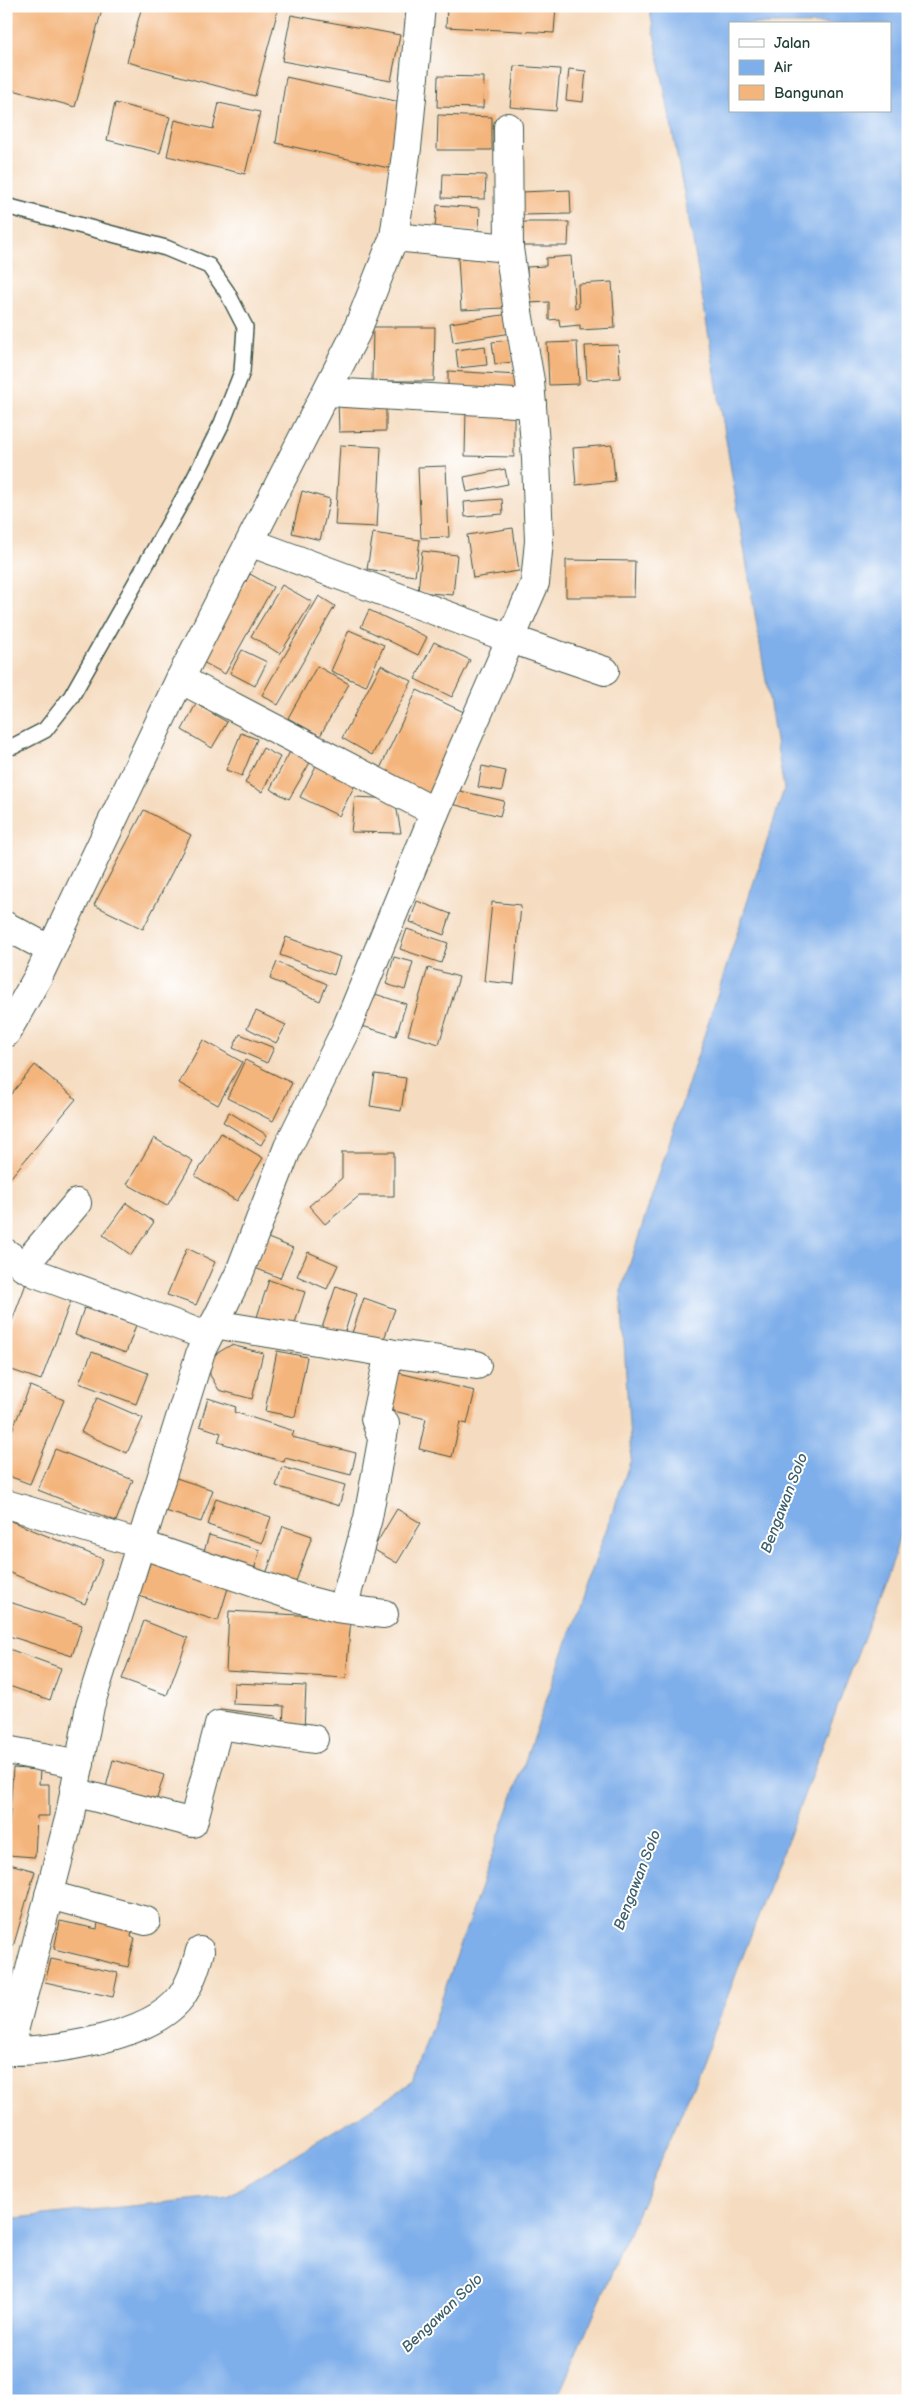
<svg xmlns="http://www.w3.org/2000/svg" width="914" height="2407" viewBox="0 0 914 2407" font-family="'Balsamiq Sans',sans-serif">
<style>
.water{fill:#7fafea;stroke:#4f768f;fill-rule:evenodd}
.building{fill:#f4b57d}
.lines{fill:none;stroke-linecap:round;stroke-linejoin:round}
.lane-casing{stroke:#3f5549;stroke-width:18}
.street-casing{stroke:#3f5549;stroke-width:30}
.lane{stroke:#fff;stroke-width:15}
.street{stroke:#fff;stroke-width:28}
.labels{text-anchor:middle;stroke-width:4;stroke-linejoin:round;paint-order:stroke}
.water-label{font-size:15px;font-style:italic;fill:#3c5f6b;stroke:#fff}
</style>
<rect width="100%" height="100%" fill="#fff"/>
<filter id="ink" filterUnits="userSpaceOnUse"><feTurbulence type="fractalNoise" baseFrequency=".02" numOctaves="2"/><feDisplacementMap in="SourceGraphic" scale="10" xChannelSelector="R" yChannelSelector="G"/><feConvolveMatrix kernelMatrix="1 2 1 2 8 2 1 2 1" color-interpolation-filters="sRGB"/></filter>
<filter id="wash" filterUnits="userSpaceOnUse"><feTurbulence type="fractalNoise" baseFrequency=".0096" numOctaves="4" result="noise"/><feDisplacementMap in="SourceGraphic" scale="20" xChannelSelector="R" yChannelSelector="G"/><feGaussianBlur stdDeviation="1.12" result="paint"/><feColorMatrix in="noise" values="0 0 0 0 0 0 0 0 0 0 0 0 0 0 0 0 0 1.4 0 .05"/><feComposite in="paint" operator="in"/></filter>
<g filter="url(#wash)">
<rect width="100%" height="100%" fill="#f5dcc0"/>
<path class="water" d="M649,6H908V1497L894,1558L697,2077L556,2401H6V2219L227,2196L412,2083L631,1459L621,1291L784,789L694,247ZM730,24H890V111H730Z"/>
<g id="blocks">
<g class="building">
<polygon points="6,6 103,6 75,107 6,88"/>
<polygon points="142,6 279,6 255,96 127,62"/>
<polygon points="447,6 556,6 554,33 446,27"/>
<polygon points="291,15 400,35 391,81 282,61"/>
<polygon points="514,66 560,69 556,111 510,107"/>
<polygon points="569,69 586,71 583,102 566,100"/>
<polygon points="438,76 484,77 483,108 437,107"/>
<polygon points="286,77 400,102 393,169 276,143"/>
<polygon points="115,103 170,117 160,153 107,140"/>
<polygon points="219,103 260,112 245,174 167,156 175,120 213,129"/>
<polygon points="438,115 492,117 492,150 437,150"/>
<polygon points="443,174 486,175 485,199 442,198"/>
<polygon points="570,190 571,214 521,215 521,192"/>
<polygon points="437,205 480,208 479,231 435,228"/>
<polygon points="520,222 569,222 568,246 520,246"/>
<polygon points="502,256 504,308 461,310 458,258"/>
<polygon points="571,256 575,308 579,307 578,284 612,282 615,328 580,330 580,325 560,327 559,319 549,320 549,302 528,303 527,267 546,266 546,258"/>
<polygon points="509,314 512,333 453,342 450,323"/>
<polygon points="373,327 435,327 434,381 372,381"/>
<polygon points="510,340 513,362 495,364 492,342"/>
<polygon points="577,342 579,384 549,385 547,343"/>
<polygon points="618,345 620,378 587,380 585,346"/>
<polygon points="485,346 487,365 458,368 456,350"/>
<polygon points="448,371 518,375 517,391 448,387"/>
<polygon points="386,399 386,431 339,432 338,400"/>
<polygon points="466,409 514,410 514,457 465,456"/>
<polygon points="340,445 381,447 377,527 335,525"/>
<polygon points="612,445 615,481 576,485 573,448"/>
<polygon points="446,466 449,537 421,538 418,467"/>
<polygon points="505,469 508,484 467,492 464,477"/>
<polygon points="302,491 330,499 320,540 292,533"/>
<polygon points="502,499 503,514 465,517 464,502"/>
<polygon points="513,528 519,571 473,578 467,535"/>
<polygon points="373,533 420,540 415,576 367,569"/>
<polygon points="422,551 457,555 453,595 418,592"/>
<polygon points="566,560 635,561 634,597 566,597"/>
<polygon points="250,574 273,587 225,674 201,661"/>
<polygon points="282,585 312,602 280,654 251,636"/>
<polygon points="319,596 335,606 278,705 262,695"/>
<polygon points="369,610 427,637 418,655 361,627"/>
<polygon points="349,630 384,645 366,686 331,671"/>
<polygon points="434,642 470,660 452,697 415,679"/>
<polygon points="242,650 267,662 255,686 230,673"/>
<polygon points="381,665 412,681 372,755 342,738"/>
<polygon points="317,666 349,684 320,736 288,718"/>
<polygon points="417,690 468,714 428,799 377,775"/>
<polygon points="196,704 227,722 212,748 182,730"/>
<polygon points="241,733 257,739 242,776 226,770"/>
<polygon points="263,748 280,757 262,792 245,783"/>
<polygon points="292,748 312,759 289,799 270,789"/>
<polygon points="319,760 358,779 339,816 300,797"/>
<polygon points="482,766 506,771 502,791 478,787"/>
<polygon points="456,790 504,801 500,816 452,804"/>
<polygon points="355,797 395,799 401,833 351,832"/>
<polygon points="144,810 191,835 143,929 94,905"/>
<polygon points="417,901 451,914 444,935 410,922"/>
<polygon points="492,902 521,905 514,984 484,981"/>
<polygon points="407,929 448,943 441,963 400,949"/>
<polygon points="286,937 340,957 334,975 280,955"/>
<polygon points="394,957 413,962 405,990 386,984"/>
<polygon points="277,962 327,984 320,1001 270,979"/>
<polygon points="428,968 459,977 439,1044 408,1035"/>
<polygon points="366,991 406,1004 396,1036 355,1024"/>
<polygon points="256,1011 286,1025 276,1043 247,1028"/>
<polygon points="240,1034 274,1048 267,1063 233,1048"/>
<polygon points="203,1040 242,1062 218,1105 179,1083"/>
<polygon points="245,1060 292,1083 273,1121 227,1098"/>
<polygon points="35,1065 76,1099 6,1183 6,1100"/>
<polygon points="375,1074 406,1078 401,1111 370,1106"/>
<polygon points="229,1112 267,1135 261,1145 223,1122"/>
<polygon points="221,1133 263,1158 237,1201 195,1176"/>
<polygon points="154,1138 193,1161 167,1206 127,1184"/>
<polygon points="342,1152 394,1152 394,1196 359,1196 325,1224 309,1206 342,1178"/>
<polygon points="126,1203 154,1222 131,1255 103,1235"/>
<polygon points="268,1238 293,1248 280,1278 255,1268"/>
<polygon points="187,1248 215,1262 196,1305 167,1295"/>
<polygon points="308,1252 338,1265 327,1289 297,1276"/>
<polygon points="269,1280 305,1292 293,1329 257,1317"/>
<polygon points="27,1281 72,1298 41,1380 6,1368 6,1337"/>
<polygon points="336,1286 357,1293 343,1338 321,1331"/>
<polygon points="364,1298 395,1309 381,1347 351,1336"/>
<polygon points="84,1308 136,1325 126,1353 75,1335"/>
<polygon points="231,1345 263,1353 252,1399 219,1390 210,1375 209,1358"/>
<polygon points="277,1351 307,1357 295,1417 265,1411"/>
<polygon points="92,1352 148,1373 136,1404 79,1383"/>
<polygon points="395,1372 475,1391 467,1424 460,1422 452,1457 419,1449 426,1419 386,1409"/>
<polygon points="30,1386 64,1400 30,1484 6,1475 6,1446"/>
<polygon points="97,1398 143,1418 127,1453 81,1432"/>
<polygon points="208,1398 236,1407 234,1412 294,1431 292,1437 356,1453 351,1475 285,1458 284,1462 218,1442 221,1433 200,1426"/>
<polygon points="55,1449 133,1480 116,1521 38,1490"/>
<polygon points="282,1467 345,1485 339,1506 276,1486"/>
<polygon points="173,1477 213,1490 201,1522 162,1510"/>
<polygon points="216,1498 271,1517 262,1543 208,1525"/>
<polygon points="397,1509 421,1523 397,1563 373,1549"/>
<polygon points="6,1519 103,1559 85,1604 6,1571"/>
<polygon points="283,1526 312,1536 294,1587 265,1577"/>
<polygon points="209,1535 260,1550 254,1570 203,1555"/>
<polygon points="151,1560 229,1585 218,1621 139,1596"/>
<polygon points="6,1601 82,1625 72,1656 6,1635"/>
<polygon points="229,1611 351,1618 346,1678 226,1671"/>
<polygon points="144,1621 188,1638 167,1695 122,1679"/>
<polygon points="9,1649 61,1668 50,1700 6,1685 6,1657"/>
<polygon points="234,1683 306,1686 304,1729 283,1729 284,1706 233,1704"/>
<polygon points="221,1709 276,1716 275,1729 220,1722"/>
<polygon points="113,1760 164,1775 154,1808 104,1795"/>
<polygon points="13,1768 40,1770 39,1784 49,1784 49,1816 37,1816 35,1857 7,1855"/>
<polygon points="6,1863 35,1871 13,1947 6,1945"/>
<polygon points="99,1916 133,1923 131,1937 135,1938 128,1967 54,1949 60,1921 97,1929"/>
<polygon points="51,1959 118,1973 113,1997 45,1982"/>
</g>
</g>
</g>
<g filter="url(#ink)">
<use href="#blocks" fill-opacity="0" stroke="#3f5549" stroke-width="1"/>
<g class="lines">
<g class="lane-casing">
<polyline id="lane" points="6,206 166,248 209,266 227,292 245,327 242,372 222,423 192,483 71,697 45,730 14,746 6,747"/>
</g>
<g class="street-casing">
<g id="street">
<polyline points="394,237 509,248"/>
<polyline points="328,392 532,404"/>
<polyline points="252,543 511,639 605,671"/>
<polyline points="180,679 435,812"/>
<polyline points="6,926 51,950"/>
<polyline points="6,1033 39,975 180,679 356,333 394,237 407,148 421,6"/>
<polyline points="6,1253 35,1273 207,1336"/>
<polyline points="23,1267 77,1203"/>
<polyline points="214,1324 389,1353 477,1365"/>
<polyline points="382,1438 375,1419 389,1353"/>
<polyline points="6,1504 140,1544 302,1599 337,1608 384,1614"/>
<polyline points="343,1608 368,1518 385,1424"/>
<polyline points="6,1750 80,1764"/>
<polyline points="74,1792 193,1823 219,1725 314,1739"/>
<polyline points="49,1895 146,1921"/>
<polyline points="6,2050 14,2031 70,1815 90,1706 201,1351 239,1274 288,1147 346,1029 435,812 535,583 539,541 536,458 530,381 518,312 509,248 508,127"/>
<path d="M6,2051C53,2052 151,2037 181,1997C191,1983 196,1967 200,1951"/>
</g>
</g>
<use href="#lane" class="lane"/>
<use href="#street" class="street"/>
</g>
</g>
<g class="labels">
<g class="water-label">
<text transform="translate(784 1503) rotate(-69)" y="5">Bengawan Solo</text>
<text transform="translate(637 1880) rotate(-69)" y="5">Bengawan Solo</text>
<text transform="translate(442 2313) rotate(-44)" y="5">Bengawan Solo</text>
</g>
</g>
<rect width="914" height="2407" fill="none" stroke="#fff" stroke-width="25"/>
<rect x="729" y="22" width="162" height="90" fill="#ffffff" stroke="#a5b1ae"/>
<rect x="739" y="39" width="25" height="8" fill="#ffffff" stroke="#a5b1ae"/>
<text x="774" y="48" font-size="15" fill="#1f3d34">Jalan</text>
<rect x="739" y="60" width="25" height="15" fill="#7fafea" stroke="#a5b1ae"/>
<text x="774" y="72" font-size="15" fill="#1f3d34">Air</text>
<rect x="739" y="85" width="25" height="15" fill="#f4b57d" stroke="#a5b1ae"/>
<text x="774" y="98" font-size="15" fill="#1f3d34">Bangunan</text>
</svg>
